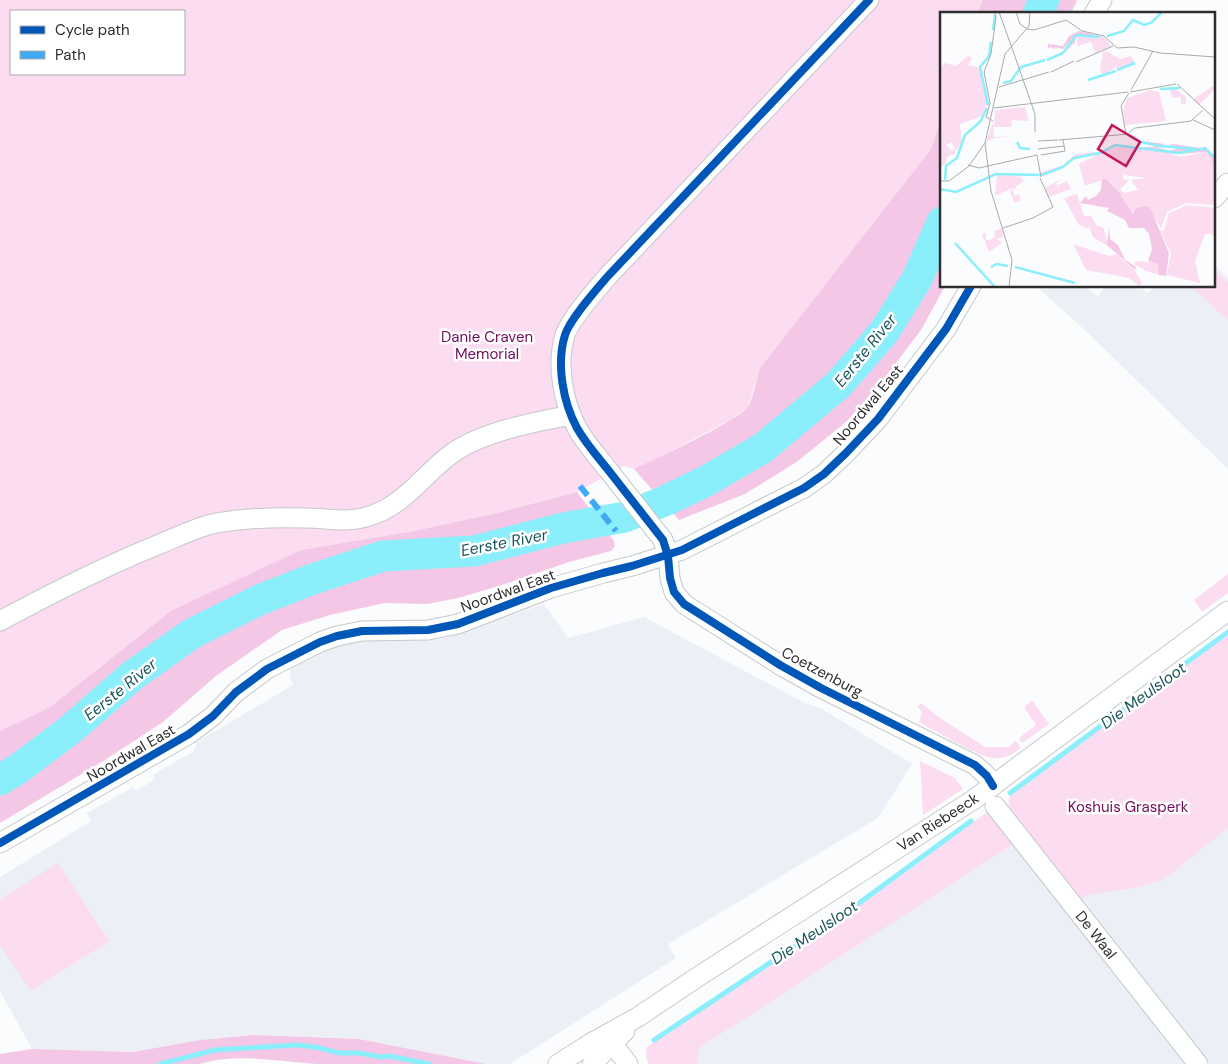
<svg xmlns="http://www.w3.org/2000/svg" width="1228" height="1064" viewBox="0 0 1228 1064" font-family="'DM Sans',sans-serif">
<style>
.built{fill:#eceff5}
.green{fill:#fbdcf1;fill-rule:evenodd}
.forest{fill:#f5c7e6}
.lines{fill:none;stroke-linecap:round;stroke-linejoin:round}
.stream{stroke:#8aeffa;stroke-width:5}
.river{stroke:#8aeffa;stroke-width:31}
.minor-casing{stroke:#c7c8c9;stroke-width:21}
.minor{stroke:#feffff;stroke-width:19}
.quiet{stroke:#3fa9f5;stroke-width:6;stroke-dasharray:12 6;stroke-linecap:butt}
.cycleway-casing{stroke:#fff;stroke-width:11}
.cycleway{stroke:#0057b8;stroke-width:8}
.labels{text-anchor:middle;stroke-width:5;stroke-linejoin:round;paint-order:stroke}
.park-label{font-size:15px;fill:#710d5a;stroke:#fff}
.street-label{font-size:15px;fill:#2e2e2f;stroke:#fff}
.water-label{font-size:16px;font-style:italic;fill:#19555c;stroke:#fff}
.inset-river{fill:none;stroke:#8aeffa;stroke-width:2.5}
.inset-road{fill:none;stroke:#a9aaab;stroke-width:1}
.view{fill:#c2185b;fill-opacity:0.15;stroke:#c2185b;stroke-width:2.5}
.inset-edge{fill:none;stroke:#2e2e2f;stroke-width:2.5}
</style>
<rect width="100%" height="100%" fill="#fbfcfd"/>
<g class="built">
<polygon points="1214,265 1228,278 1228,469 1087,332 1036,286 1085,286 1098,297 1105,286 1139,286 1148,293 1154,286 1214,286"/>
<polygon points="544,604 568,638 644,617 803,702 822,709 912,764 878,818 673,941 668,945 676,958 510,1064 486,1064 359,1039 253,1035 200,1040 133,1052 32,1049 0,991 0,877 91,821 87,813 133,787 136,791 155,779 153,775 194,751 197,742 293,685 290,677 290,668 305,659 346,642 442,639"/>
<polygon points="1228,634 1228,1064 1211,1064 1011,812 1008,800 1010,796"/>
<polygon points="987,812 1185,1064 649,1064 646,1056 647,1047 846,915"/>
</g>
<g class="green">
<path d="M0,0H983L977,14H942V116L931,149L760,368L748,407L730,420L654,460L634,469L624,466L577,492L497,513L414,531L301,550L172,610L50,707L0,731ZM11,11H184V74H11Z"/>
<polygon points="1214,270 1228,282 1228,320 1190,286 1214,286"/>
<polygon points="1228,574 1228,593 1202,612 1194,600"/>
<polygon points="1228,634 1228,828 1163,880 1139,887 1087,895 1081,900 1011,812 1009,806 1010,796"/>
<polygon points="1032,700 1049,724 1022,743 1019,738 1036,725 1024,707"/>
<path d="M921,703L940,718L985,747H1008L1016,741L1021,748C1012,755 1004,759 992,758C979,757 934,730 919,722L922,712L918,707Z"/>
<polygon points="920,761 955,778 963,789 923,815"/>
<polygon points="987,812 1012,845 699,1048 697,1064 649,1064 646,1056 647,1047 846,915"/>
<polygon points="58,863 109,941 31,991 0,945 0,900"/>
</g>
<g class="forest">
<polygon points="983,0 1077,0 1071,14 977,14"/>
<path d="M942,116V286H945L921,330L883,380L847,421L798,461L745,494L679,520L634,469C653,460 741,420 749,405C754,395 756,380 760,368L931,149Z"/>
<polygon points="577,492 614,541 615,546 611,551 569,562 499,586 458,598 427,604 385,603 330,615 282,630 216,676 163,722 105,760 0,823 0,731 50,707 172,610 301,550 414,531 497,513"/>
<path d="M253,1035L359,1039L486,1064C430,1064 373,1064 317,1064C280,1062 237,1052 200,1064H0V1054L32,1049L133,1052L200,1040Z"/>
</g>
<g class="lines">
<g class="stream">
<polyline points="1010,793 1228,632"/>
<polyline points="654,1040 855,906 971,821"/>
<polyline points="160,1064 215,1050 296,1045 315,1047 340,1053 360,1053 380,1057 389,1056 429,1064"/>
</g>
<g class="river">
<polyline points="1038,14 1044,0"/>
<polyline points="0,780 18,769 71,729 133,675 193,633 259,600 313,579 383,556 474,551 563,528 625,517 667,500 706,481 763,448 838,385 884,332 917,279 942,222"/>
</g>
<g class="minor-casing">
<g id="minor">
<path d="M869,0L608,276C596,290 570,319 565,335C556,364 563,402 577,428C586,444 598,457 609,471C627,494 645,517 663,540L668,556L670,578L674,592L684,604L780,665L821,688L975,765L987,776L993,786"/>
<polyline points="1094,14 1102,0"/>
<polyline points="1214,198 1228,183"/>
<path d="M0,621C52,593 105,566 160,544C177,537 197,527 216,523C246,518 276,517 306,518C327,518 346,523 366,517C402,508 422,476 450,455C480,432 535,422 571,415"/>
<polyline points="995,806 1198,1064"/>
<polyline points="0,843 189,734 213,716 236,692 267,669 320,642 337,636 362,631 428,630 458,624 551,588 603,573 632,566 682,550 804,488 824,474 846,453 878,419 946,329 971,286"/>
<polyline points="606,1035 628,1064"/>
<polyline points="558,1064 591,1043 638,1017 696,978 973,800 1228,611"/>
<polyline points="592,1064 625,1031"/>
</g>
</g>
<use href="#minor" class="minor"/>
<polyline class="quiet" points="580,486 616,531"/>
<g class="cycleway-casing">
<g id="cycleway">
<path d="M869,0L608,276C596,290 570,319 565,335C556,364 563,402 577,428C586,444 598,457 609,471C627,494 645,517 663,540L668,556L670,578L674,592L684,604L780,665L821,688L975,765L987,776L993,786"/>
<polyline points="0,843 189,734 213,716 236,692 267,669 320,642 337,636 362,631 428,630 458,624 551,588 603,573 632,566 682,550 804,488 824,474 846,453 878,419 946,329 971,286"/>
</g>
</g>
<use href="#cycleway" class="cycleway"/>
</g>
<g class="labels">
<g class="park-label">
<text x="487" y="342">Danie Craven<tspan x="487" dy="17">Memorial</tspan></text>
<text x="1128" y="812">Koshuis Grasperk</text>
</g>
<g class="street-label">
<text transform="translate(868 405) rotate(-50)" y="5">Noordwal East</text>
<text transform="translate(508 591) rotate(-20)" y="5">Noordwal East</text>
<text transform="translate(822 672) rotate(28)" y="5">Coetzenburg</text>
<text transform="translate(131 753) rotate(-30)" y="5">Noordwal East</text>
<text transform="translate(938 822) rotate(-33)" y="5">Van Riebeeck</text>
<text transform="translate(1096 935) rotate(52)" y="5">De Waal</text>
</g>
<g class="water-label">
<text transform="translate(865 350) rotate(-51)" y="6">Eerste River</text>
<text transform="translate(504 542) rotate(-11)" y="6">Eerste River</text>
<text transform="translate(120 689) rotate(-39)" y="6">Eerste River</text>
<text transform="translate(1143 695) rotate(-36)" y="6">Die Meulsloot</text>
<text transform="translate(814 932) rotate(-34)" y="6">Die Meulsloot</text>
</g>
</g>
<g transform="translate(940 12)">
<rect width="275" height="275" fill="#fbfcfd"/>
<path d="M136,24L164,25L171,34L155,41L151,30L138,34ZM166,39L180,47L191,44L195,51L177,58L176,55L163,63L160,56L163,40ZM28,44L32,46L28,53L38,55L41,63L47,92L42,104L20,112L22,130L16,139L12,130L6,133L11,138H15V142L8,144L5,153L0,155V55L5,51L16,54ZM275,73V77L259,93L253,87ZM234,76L246,85V92H241V85L232,86L230,77ZM210,78L219,80L226,109L185,113L183,98L187,86ZM85,95L89,109L72,108L71,115H53L54,125L71,124L54,126L46,130L53,111L54,114L55,98ZM174,134L220,138L240,145L267,140L275,154V193L247,191L227,200L221,216L207,194L193,202L170,169L162,168L145,174L139,152ZM183,162L191,164L208,166L191,168L198,178L185,181L180,178L189,168L183,167ZM155,140V142L132,148L123,156L102,164L101,160L124,153L135,142ZM57,163L83,165L81,167L85,168L75,175L77,178L73,176L74,184L79,182L81,188L75,191L70,180L72,176L55,184ZM121,167L116,172L120,178L118,173L127,169L131,177L109,185L105,176ZM137,182L144,204H151L157,214L163,215L169,235L153,225L147,209L149,217L139,213L124,186ZM247,193L275,196V226L271,222H265L255,249L260,271L227,263L231,241L220,219L224,218L229,201ZM62,216L63,225L57,227L62,231L49,240L42,222L46,221V228H50L55,225L54,219ZM133,232L169,244L176,242L195,259L202,271L199,274L189,266L146,258ZM196,249L217,251L220,255L219,263L206,259L194,252Z" fill="#fbdcf1" fill-rule="evenodd"/>
<path d="M139,19L163,25L136,24L135,30L123,42L107,48L123,40L134,25L123,37L115,35L114,38L112,35L108,36V32L123,34L129,24ZM189,123L201,129L225,132L217,135L229,139L239,136L226,135L233,132L267,137L275,150L274,152L267,140L237,142L179,135H216L199,130ZM162,167L168,168L180,182L193,202L196,196L207,194L211,198L229,241L226,264L219,263L218,252L208,249L212,237L209,222L204,216H189L185,208L167,199L169,196L140,191L146,184L148,188L156,184L161,178ZM169,215L170,227L178,233L185,248L196,255L195,258L167,233Z" fill="#f5c7e6"/>
<path class="inset-river" d="M53,18L55,3M167,24L184,19L193,8L204,13L211,11L222,0M107,48L123,41L136,23L159,25M177,58L195,51M148,68L176,59M63,71L71,69L81,55L105,48M220,77L240,76M48,93L40,55L49,44L51,30M189,123L201,130L220,134L256,137M77,130L80,136L90,137M5,168L6,154L17,146L25,123L40,110L47,96M0,177L16,180L56,162L102,163L123,155L134,146L160,141L175,133L239,141L265,136L275,146M15,231L55,275M51,255L57,252L68,254M75,255L135,271"/>
<path class="inset-road" d="M59,0L72,36M76,0L80,12L87,17M87,17L94,18L126,8L142,19L164,24L177,36L194,35L220,41L275,45M72,36L95,102V120M136,50L173,34M111,60L134,49M237,72L275,107M59,75L109,60M191,78L213,39M190,80L236,72M54,96L188,80M253,108L275,118M53,109L46,105L50,91L44,60L51,42L56,5L54,0M189,121L195,116L251,109L263,98M186,122L181,94L189,81M119,128L189,122M98,129L118,128M98,137L124,134M97,143L101,165M101,143L125,139L123,128M28,153L39,156L97,143M0,169H9L29,154L45,131M63,216L93,206L113,195L100,166M69,275L72,248L51,179L45,131L65,42L89,14L90,0"/>
<path class="view" d="M172,113L200,130L186,154L158,137Z"/>
<rect width="275" height="275" class="inset-edge"/>
</g>
<rect x="10" y="10" width="175" height="65" fill="#ffffff" stroke="#ababac"/>
<rect x="20" y="26" width="25" height="8" fill="#0057b8" stroke="#ababac"/>
<text x="55" y="35" font-size="15" fill="#2e2e2f">Cycle path</text>
<rect x="20" y="51" width="25" height="8" fill="#3fa9f5" stroke="#ababac"/>
<text x="55" y="60" font-size="15" fill="#2e2e2f">Path</text>
</svg>
